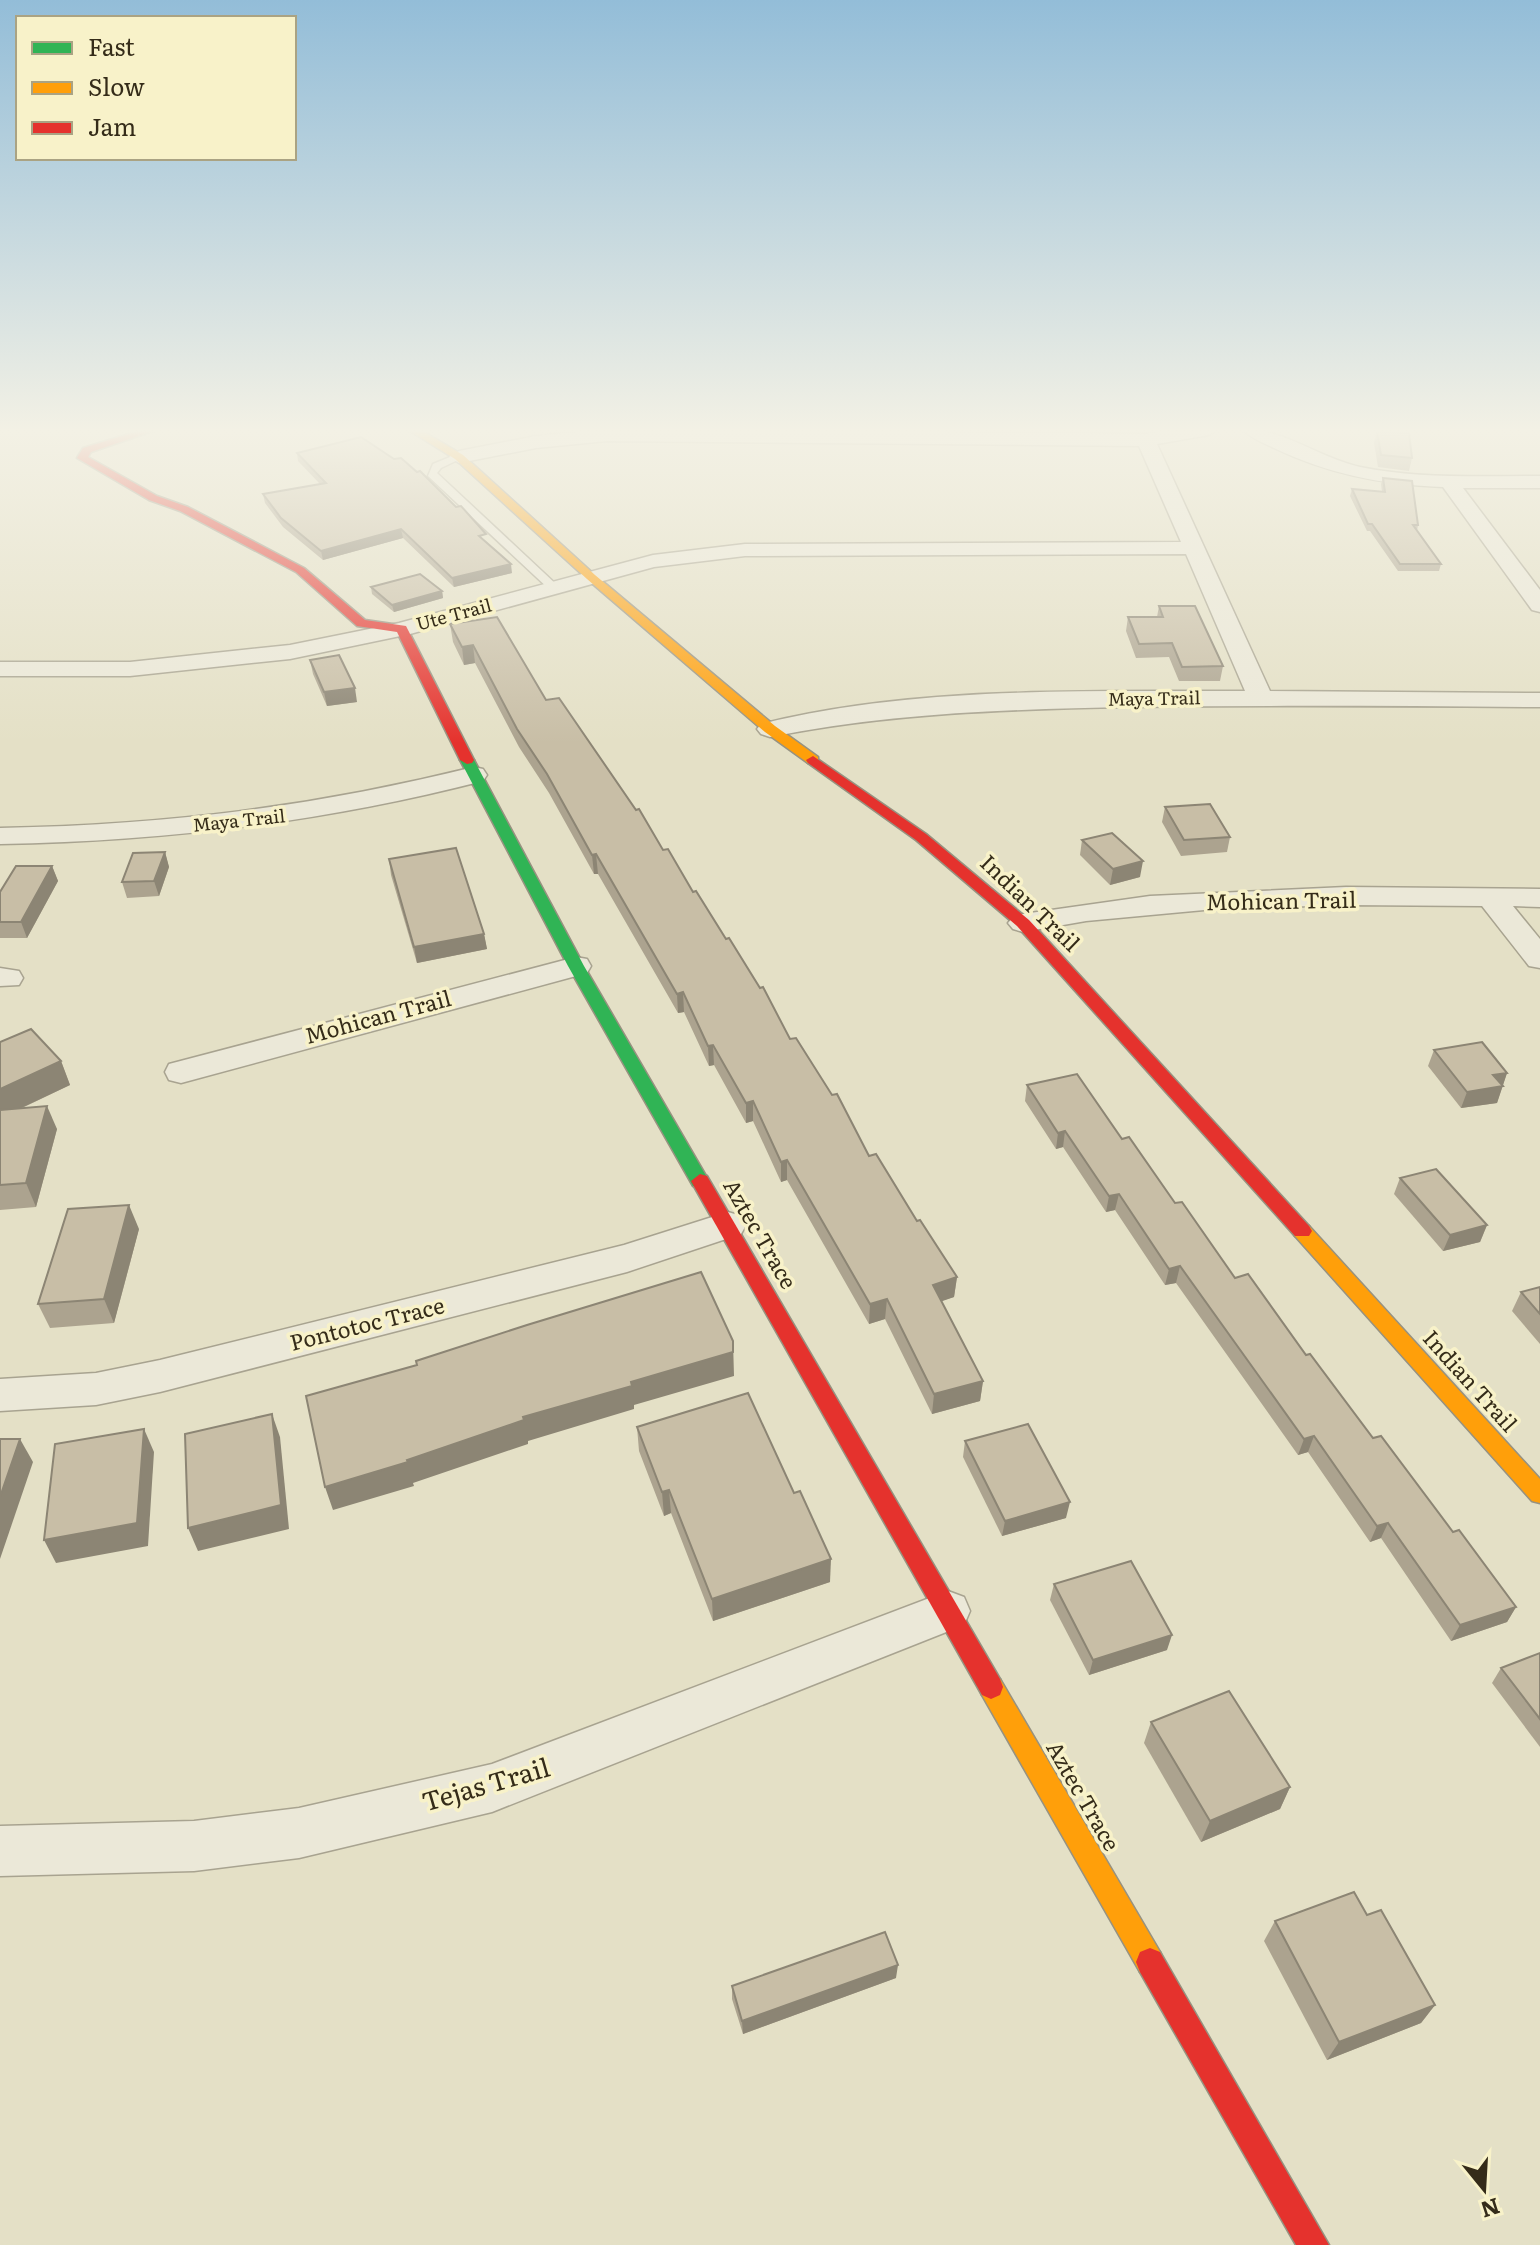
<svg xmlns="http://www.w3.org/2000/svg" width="1540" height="2245" viewBox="0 0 1540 2245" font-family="Literata,serif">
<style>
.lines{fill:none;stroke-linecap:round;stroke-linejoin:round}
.lane-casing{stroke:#a8a390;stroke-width:3}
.street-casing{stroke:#a8a390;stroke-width:3}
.fast-casing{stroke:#979280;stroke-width:3}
.slow-casing{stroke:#979280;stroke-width:3}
.jam-casing{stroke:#979280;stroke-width:3}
.lane{fill:#ebe8d8;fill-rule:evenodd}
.street{fill:#ebe8d8;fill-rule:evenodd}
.fast{fill:#30b455;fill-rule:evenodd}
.slow{fill:#ff9f0a;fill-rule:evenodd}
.jam{fill:#e5322d;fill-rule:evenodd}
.wall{fill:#aca38f}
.shaded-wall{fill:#8c8574}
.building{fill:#c8bea6;stroke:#8c8574;stroke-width:2}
.labels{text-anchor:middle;stroke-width:7;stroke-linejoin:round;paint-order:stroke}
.far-street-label{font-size:18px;fill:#352c19;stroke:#f8f2c9}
.street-label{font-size:22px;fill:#352c19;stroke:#f8f2c9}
.near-street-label{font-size:26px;fill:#352c19;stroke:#f8f2c9}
</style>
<rect width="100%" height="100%" fill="#e4e0c6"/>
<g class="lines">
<g class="lane-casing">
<polygon id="lane" points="455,455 464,457 441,468 437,473 558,586 558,590 550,590 428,476 433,464"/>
</g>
<g class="street-casing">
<g id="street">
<path d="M607,429L1146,434L1178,429H1218L1209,435L1157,444L1270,691L1540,693V707C1404,706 1269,705 1133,707C1011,709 890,713 770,737L761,734L757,729L761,724C917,685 1086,692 1245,691L1186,554L745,556L654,567L410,634L290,659L130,676H0V662H130L290,645L399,623L653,555L745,544L1181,542L1139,446L607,441L536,448L459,463L449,457L459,451L536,436Z"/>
<path d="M1243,429C1284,429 1319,458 1360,467C1419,479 1480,476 1540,476V488H1463L1540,590V612L1532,610L1443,487C1383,485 1328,474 1274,448C1264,443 1250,438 1243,429Z"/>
<path d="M474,767L483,769L487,775L483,781C324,822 165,841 0,844V828C165,825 313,807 474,767Z"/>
<polygon points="1346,887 1540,889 1540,907 1513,906 1540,939 1540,968 1529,966 1482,906 1346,905 1215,909 1086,921 1023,932 1013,929 1008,923 1013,917 1023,914 1150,896"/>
<polygon points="576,957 587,959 591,966 587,973 181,1083 169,1080 165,1072 169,1064"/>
<polygon points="0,968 19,971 23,978 19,985 0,986"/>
<polygon points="728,1212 741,1216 746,1225 741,1234 627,1272 160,1392 96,1405 0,1411 0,1379 96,1373 160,1360 624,1245"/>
<polygon points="948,1591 964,1597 970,1611 964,1625 492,1812 299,1858 194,1871 0,1876 0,1826 194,1821 299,1808 492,1764"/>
</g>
</g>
<g class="fast-casing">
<polygon id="fast" points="467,756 474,760 584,966 709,1181 707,1186 693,1186 568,966 460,760"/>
</g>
<g class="slow-casing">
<g id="slow">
<polygon points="407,429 419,429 463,455 595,575 775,726 818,757 818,763 808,763 765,732 587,579 455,459"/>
<polygon points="1302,1224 1309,1226 1540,1479 1540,1503 1532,1501 1295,1236 1292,1231 1295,1226"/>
<polygon points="991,1675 1000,1679 1160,1952 1164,1962 1160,1972 1150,1976 1140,1972 982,1695 979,1687 982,1679"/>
</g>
</g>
<g class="jam-casing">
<g id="jam">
<polygon points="145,429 159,429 91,452 88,457 157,496 188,507 304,568 365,620 406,626 474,760 472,763 467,764 460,760 397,632 357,626 296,572 180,511 149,500 77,458 83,448"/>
<polygon points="813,756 926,834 1029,920 1309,1226 1312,1231 1309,1236 1295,1236 1017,926 916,840 808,763 806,760"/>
<polygon points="700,1174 707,1176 1000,1679 1003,1687 1000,1695 991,1699 982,1695 691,1181"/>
<polygon points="1150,1948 1160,1952 1329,2245 1296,2245 1140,1972 1136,1962 1140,1952"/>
</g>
</g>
<use href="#lane" class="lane"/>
<use href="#street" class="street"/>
<use href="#fast" class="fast"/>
<use href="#slow" class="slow"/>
<use href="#jam" class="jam"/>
</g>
<g class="wall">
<polygon points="1377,431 1412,458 1409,471 1378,467 1374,443"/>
<polygon points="297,453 487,542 512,573 454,587 403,538 323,560 283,527 265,503 263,494 320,484 298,461"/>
<polygon points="1383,478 1418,525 1417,531 1441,564 1439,571 1398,571 1370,531 1367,531 1350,496 1352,489 1382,492 1381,484"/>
<polygon points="371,587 442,591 443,598 394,612 372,594"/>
<polygon points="1159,606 1223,666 1220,681 1179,681 1169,657 1136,658 1126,631 1128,617 1157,617"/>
<polygon points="450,624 546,700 663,850 693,892 869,1156 957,1277 954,1297 941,1301 983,1381 980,1401 932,1414 885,1319 869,1324 787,1180 781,1182 753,1121 746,1123 714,1065 709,1066 684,1012 678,1013 598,874 594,874 549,793 519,747 475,663 464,665 453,642"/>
<polygon points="310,660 357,702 327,706 313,674"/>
<polygon points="1165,807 1230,837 1227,852 1181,856 1162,822"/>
<polygon points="1082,840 1140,877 1110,885 1080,855"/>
<polygon points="165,852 169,867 159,896 127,898 122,882"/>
<polygon points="389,859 484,934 487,949 417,963 391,875"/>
<polygon points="52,866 58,881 27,938 0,938 0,892"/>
<polygon points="0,1042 61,1061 70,1085 22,1108 57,1129 36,1207 0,1210"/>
<polygon points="1434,1050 1507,1073 1497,1103 1461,1108 1428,1066"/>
<polygon points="1027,1085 1122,1139 1235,1278 1306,1355 1373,1438 1516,1607 1507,1622 1451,1641 1381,1538 1370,1542 1308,1452 1298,1455 1176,1283 1165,1285 1115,1210 1106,1212 1063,1147 1056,1149 1025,1101"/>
<polygon points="1400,1178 1487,1225 1480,1242 1443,1251 1394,1194"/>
<polygon points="139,1229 114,1323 50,1328 38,1304"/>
<polygon points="1540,1287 1540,1344 1512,1311 1521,1292"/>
<polygon points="637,1427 830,1582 713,1621 671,1513 664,1516 639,1451"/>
<polygon points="965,1441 1066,1518 1002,1536 963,1457"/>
<polygon points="1054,1584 1167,1650 1089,1675 1050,1600"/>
<polygon points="1540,1653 1540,1747 1492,1683 1501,1668"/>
<polygon points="1151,1722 1290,1787 1280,1809 1201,1842 1144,1743"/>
<polygon points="1367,1915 1435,2005 1421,2023 1327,2060 1264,1941 1275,1921"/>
<polygon points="896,1978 743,2034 732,1999 732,1986"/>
</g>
<g class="shaded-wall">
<polygon points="401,529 403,538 323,560 321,551"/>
<polygon points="511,564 512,573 454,587 452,578"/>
<polygon points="442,591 443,598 394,612 392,605"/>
<polygon points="473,645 475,663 464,665 462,647"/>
<polygon points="355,688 357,702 327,706 324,692"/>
<polygon points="165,852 169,867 159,896 154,881"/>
<polygon points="596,854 598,874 594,874 592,855"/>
<polygon points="1143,861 1140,877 1110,885 1113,869"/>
<polygon points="52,866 58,881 27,938 21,922"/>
<polygon points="484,934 487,949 417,963 414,947"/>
<polygon points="683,992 684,1012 678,1013 677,994"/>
<polygon points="713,1045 714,1065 709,1066 708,1046"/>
<polygon points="61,1061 70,1085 0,1118 0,1089"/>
<polygon points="1507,1073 1497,1103 1461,1108 1467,1092 1493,1075"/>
<polygon points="753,1101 753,1121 746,1123 746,1103"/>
<polygon points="47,1106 57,1129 36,1207 26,1183"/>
<polygon points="1065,1131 1063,1147 1056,1149 1058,1133"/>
<polygon points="787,1160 787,1180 781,1182 781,1162"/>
<polygon points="1119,1194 1115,1210 1106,1212 1109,1196"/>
<polygon points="129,1205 139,1229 114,1323 104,1299"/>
<polygon points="1487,1225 1480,1242 1443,1251 1450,1235"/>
<polygon points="1180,1266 1176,1283 1165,1285 1169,1269"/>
<polygon points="957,1277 954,1297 931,1305 933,1285"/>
<polygon points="887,1299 885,1319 869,1324 870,1304"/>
<polygon points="733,1341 734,1376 634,1405 634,1409 528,1441 528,1444 413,1483 414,1486 333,1510 325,1487 523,1417 631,1382"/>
<polygon points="983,1381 980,1401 932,1414 934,1394"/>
<polygon points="272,1414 280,1437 289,1529 198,1551 188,1528"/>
<polygon points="144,1429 154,1452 148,1546 56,1563 44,1540"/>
<polygon points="1314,1436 1308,1452 1298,1455 1304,1439"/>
<polygon points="20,1439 33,1462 0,1559 0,1497"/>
<polygon points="669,1490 671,1513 664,1516 662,1492"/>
<polygon points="1070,1502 1066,1518 1002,1536 1005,1521"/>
<polygon points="1388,1523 1381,1538 1370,1542 1377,1526"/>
<polygon points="831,1559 830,1582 713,1621 712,1599"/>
<polygon points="1516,1607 1507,1622 1451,1641 1460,1625"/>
<polygon points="1172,1635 1167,1650 1089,1675 1093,1660"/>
<polygon points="1290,1787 1280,1809 1201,1842 1210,1821"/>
<polygon points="898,1965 896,1978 743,2034 742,2021"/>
<polygon points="1435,2005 1421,2023 1327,2060 1339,2042"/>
</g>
<g class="building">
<polygon points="1377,431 1409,433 1412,458 1381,455"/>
<polygon points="361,437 394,459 401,458 417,472 420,471 456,507 461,506 486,534 479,536 511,564 452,578 401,529 321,551 281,518 263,494 326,483 297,453"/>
<polygon points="1383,478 1412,481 1418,525 1413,525 1441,564 1400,564 1372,524 1368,524 1352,489 1385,492"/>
<polygon points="420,574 442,591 392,605 371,587"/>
<polygon points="1159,606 1195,606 1223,666 1182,667 1172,643 1139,644 1128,617 1163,617"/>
<polygon points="497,617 546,700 559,698 636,810 639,809 663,850 668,849 693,892 696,891 726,939 729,938 760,988 763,987 790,1039 796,1038 832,1095 837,1094 869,1156 876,1154 917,1221 920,1220 957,1277 933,1285 983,1381 934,1394 887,1299 870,1304 787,1160 781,1162 753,1101 746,1103 713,1045 708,1046 683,992 677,994 596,854 592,855 547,774 517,729 473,645 462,647 450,624"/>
<polygon points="339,655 355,688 324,692 310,660"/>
<polygon points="1210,804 1230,837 1184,840 1165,807"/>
<polygon points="1112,833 1143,861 1113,869 1082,840"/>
<polygon points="456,848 484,934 414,947 389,859"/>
<polygon points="165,852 154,881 122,882 133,853"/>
<polygon points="16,866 52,866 21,922 0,922 0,892"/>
<polygon points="31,1029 61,1061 0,1089 0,1042"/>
<polygon points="1482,1042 1507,1073 1493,1075 1503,1086 1467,1092 1434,1050"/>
<polygon points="1077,1074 1122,1139 1129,1137 1175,1203 1182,1202 1235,1278 1248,1274 1306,1355 1310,1354 1373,1438 1381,1436 1453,1532 1459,1530 1516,1607 1460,1625 1388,1523 1377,1526 1314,1436 1304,1439 1180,1266 1169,1269 1119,1194 1109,1196 1065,1131 1058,1133 1027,1085"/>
<polygon points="47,1106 26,1183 0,1185 0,1110"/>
<polygon points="1436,1169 1487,1225 1450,1235 1400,1178"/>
<polygon points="129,1205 104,1299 38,1304 68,1209"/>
<polygon points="701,1272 733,1341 733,1352 631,1382 632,1386 523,1417 524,1420 407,1460 408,1462 325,1487 306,1396 417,1365 416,1361 527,1325"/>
<polygon points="1540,1287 1540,1314 1521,1292"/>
<polygon points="748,1393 794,1493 800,1491 831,1559 712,1599 669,1490 662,1492 637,1427"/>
<polygon points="272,1414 281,1505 188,1528 185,1434"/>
<polygon points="1028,1424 1070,1502 1005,1521 965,1441"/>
<polygon points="144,1429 137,1523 44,1540 55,1444"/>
<polygon points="0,1439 20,1439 0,1497"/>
<polygon points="1131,1561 1172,1635 1093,1660 1054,1584"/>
<polygon points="1540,1653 1540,1719 1501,1668"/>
<polygon points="1229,1691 1290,1787 1210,1821 1151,1722"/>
<polygon points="1354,1892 1367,1915 1381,1910 1435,2005 1339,2042 1275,1921"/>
<polygon points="885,1932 898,1965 742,2021 732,1986"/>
</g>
<linearGradient id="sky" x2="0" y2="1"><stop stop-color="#93bdd8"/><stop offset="0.58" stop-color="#f3f1e5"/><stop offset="1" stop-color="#f3f1e5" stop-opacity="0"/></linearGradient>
<rect width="1540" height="743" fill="url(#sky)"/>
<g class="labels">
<g class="far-street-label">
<text transform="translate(454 615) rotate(-15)" y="6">Ute Trail</text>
<text transform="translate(1154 699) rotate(-1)" y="6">Maya Trail</text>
<text transform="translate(239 821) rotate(-6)" y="6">Maya Trail</text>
</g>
<g class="street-label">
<text transform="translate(1281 901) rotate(-1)" y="8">Mohican Trail</text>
<text transform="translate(1030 903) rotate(44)" y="8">Indian Trail</text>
<text transform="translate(378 1017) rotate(-15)" y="8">Mohican Trail</text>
<text transform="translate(760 1234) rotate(60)" y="8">Aztec Trace</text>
<text transform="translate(367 1324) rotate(-14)" y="8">Pontotoc Trace</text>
<text transform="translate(1470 1381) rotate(48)" y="8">Indian Trail</text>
<text transform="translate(1083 1796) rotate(60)" y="8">Aztec Trace</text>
</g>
<g class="near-street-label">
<text transform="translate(486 1785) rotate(-16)" y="9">Tejas Trail</text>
</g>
</g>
<rect x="16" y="16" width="280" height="144" fill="#f8f2c9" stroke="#aaa383" stroke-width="2"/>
<rect x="32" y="42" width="40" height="12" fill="#30b455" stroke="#aaa383" stroke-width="2"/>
<text x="88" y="56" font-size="24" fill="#352c19">Fast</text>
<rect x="32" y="82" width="40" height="12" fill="#ff9f0a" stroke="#aaa383" stroke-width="2"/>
<text x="88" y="96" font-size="24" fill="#352c19">Slow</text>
<rect x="32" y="122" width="40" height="12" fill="#e5322d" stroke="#aaa383" stroke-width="2"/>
<text x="88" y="136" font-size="24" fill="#352c19">Jam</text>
<g transform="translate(1484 2189) rotate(162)" stroke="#f8f2c9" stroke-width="6" paint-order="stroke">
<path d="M0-6L14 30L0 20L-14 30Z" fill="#352c19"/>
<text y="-12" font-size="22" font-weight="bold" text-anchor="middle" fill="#352c19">N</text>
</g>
</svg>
